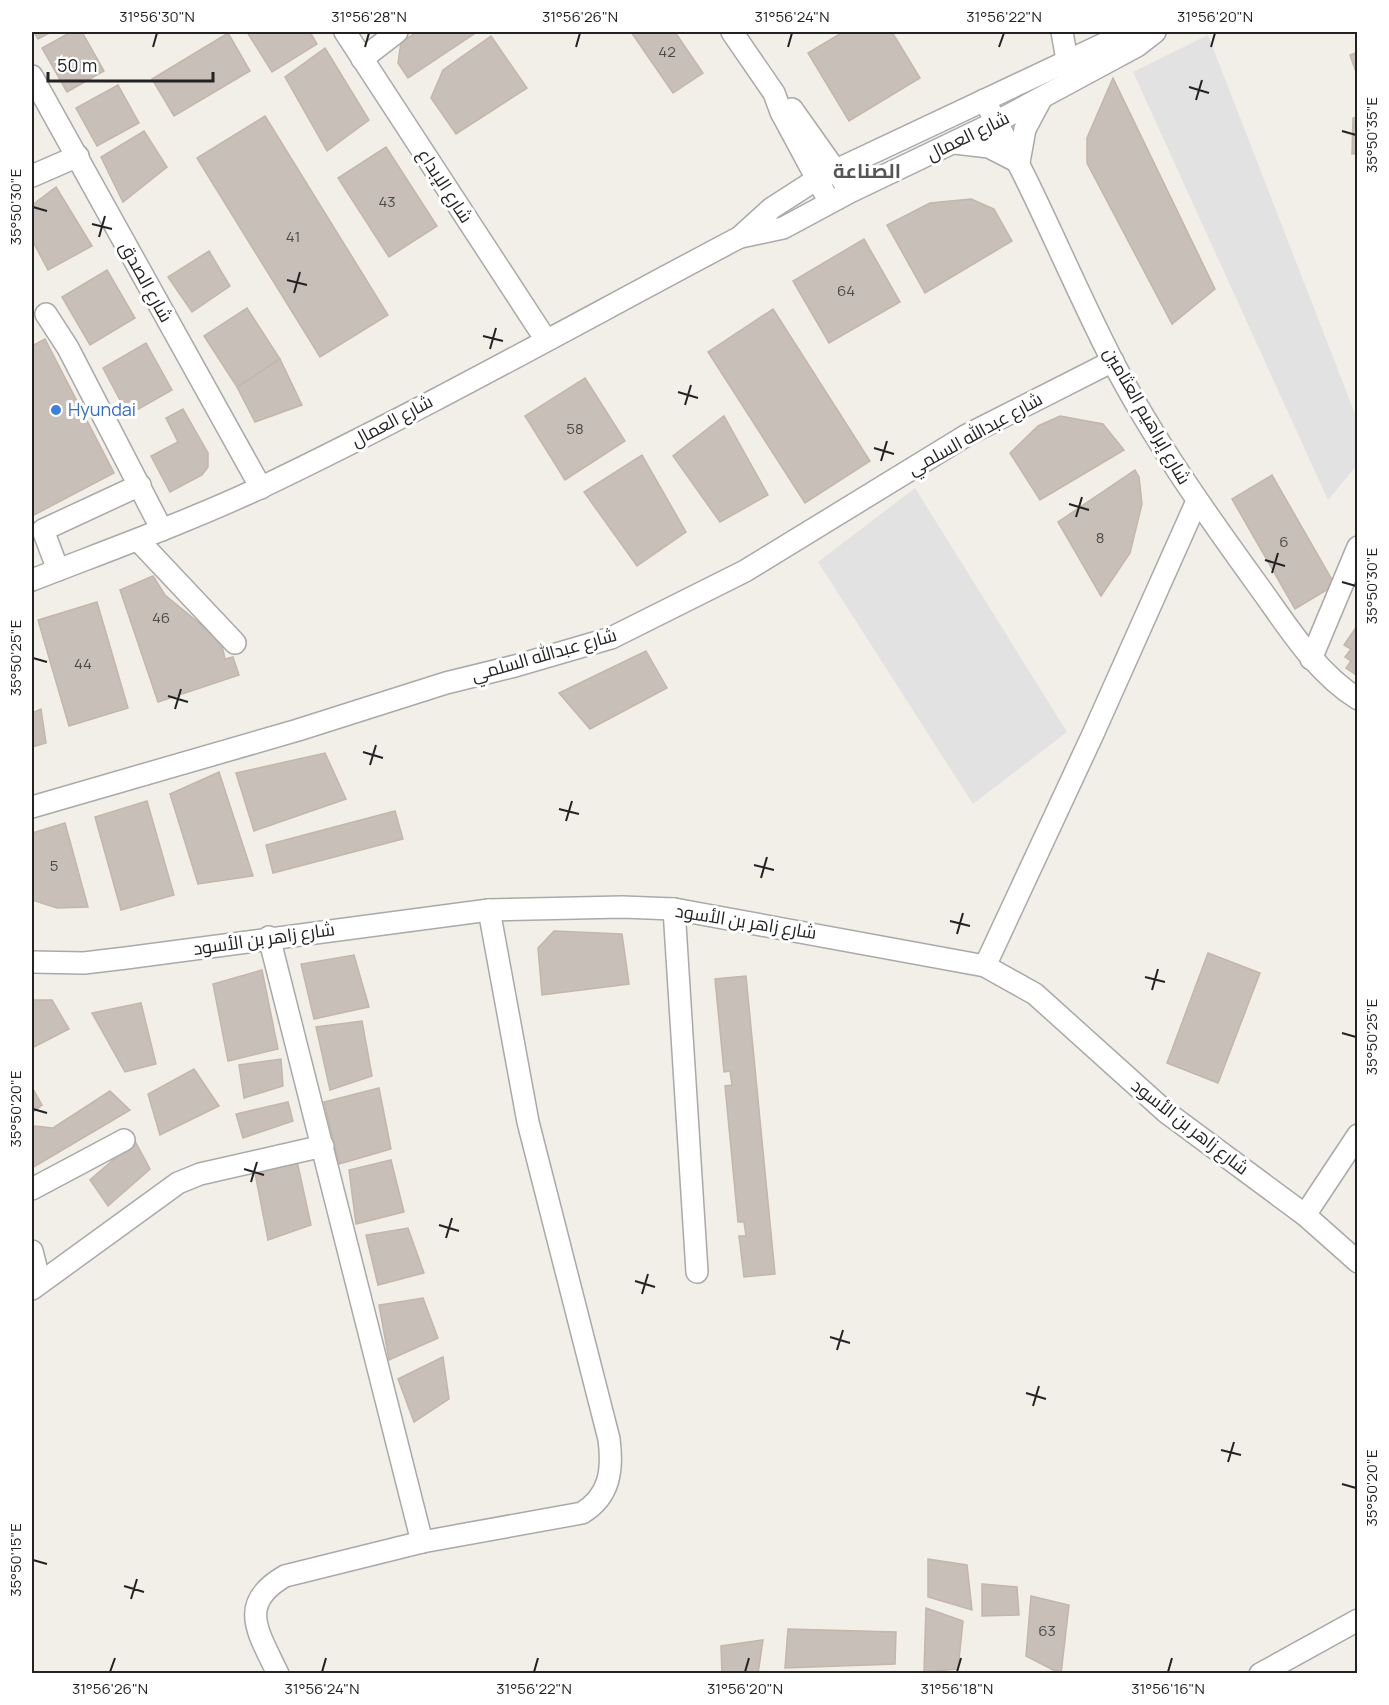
<svg xmlns="http://www.w3.org/2000/svg" width="1389" height="1705" viewBox="0 0 1389 1705" font-family="Manrope,Cairo,sans-serif">
<style>
.parking{fill:#e2e2e2}
.building{fill:#c7bfb8;stroke:#c4b6ab;stroke-width:1.5}
.lines{fill:none;stroke-linecap:round;stroke-linejoin:round}
.minor-casing{stroke:#a9a9a9;stroke-width:24}
.minor{stroke:#fff;stroke-width:21}
.ticks{fill:none;stroke:#222;stroke-width:2}
.shop-dot{fill:#3f7fe0;stroke:#fff;stroke-width:2}
.labels{text-anchor:middle;stroke-width:6;stroke-linejoin:round;paint-order:stroke}
.number-label{font-size:15px;fill:#4b4948}
.street-label{font-size:18px;fill:#222;stroke:#fff}
.shop-label{font-size:18px;fill:#366cbe;stroke:#fff;text-anchor:start}
.neighbourhood-label{font-size:20px;font-weight:bold;fill:#555;stroke:#fff}
.neatline{fill:none;stroke:#222;stroke-width:2}
.ticks-label{font-size:15px;text-anchor:middle;fill:#222}
</style>
<rect width="100%" height="100%" fill="#f2efe9"/>
<g class="parking">
<polygon points="1208,35 1357,419 1357,465 1328,500 1133,72"/>
<polygon points="915,488 1067,732 973,804 818,562"/>
</g>
<g class="building">
<polygon points="34,32 51,32 38,39"/>
<polygon points="71,32 82,32 104,71 67,92 42,48"/>
<polygon points="247,32 310,32 317,44 272,72"/>
<polygon points="417,32 477,32 408,78 398,63 401,42"/>
<polygon points="631,32 675,32 703,73 673,93"/>
<polygon points="843,32 892,32 920,78 849,121 808,53"/>
<polygon points="228,33 250,71 174,116 152,79"/>
<polygon points="491,36 527,88 456,134 431,98 443,70"/>
<polygon points="325,48 369,120 327,151 285,77"/>
<polygon points="1358,52 1358,78 1350,55"/>
<polygon points="1113,78 1215,289 1172,324 1087,163 1087,138"/>
<polygon points="118,85 139,123 97,146 76,108"/>
<polygon points="265,116 388,315 320,357 197,158"/>
<polygon points="1358,117 1358,153 1352,154 1353,118"/>
<polygon points="144,131 167,167 123,202 101,157"/>
<polygon points="386,147 437,226 389,257 338,178"/>
<polygon points="56,187 92,246 48,270 32,240 32,205"/>
<polygon points="971,199 994,209 1012,241 925,293 887,225 930,203"/>
<polygon points="864,239 900,302 829,343 793,281"/>
<polygon points="209,251 230,286 192,312 168,277"/>
<polygon points="107,270 135,318 90,345 62,297"/>
<polygon points="247,308 280,359 237,387 204,336"/>
<polygon points="773,309 870,461 805,503 708,352"/>
<polygon points="45,339 114,473 32,516 32,346"/>
<polygon points="146,343 172,390 128,415 103,368"/>
<polygon points="280,359 302,405 255,422 237,387"/>
<polygon points="585,378 625,441 565,480 525,416"/>
<polygon points="183,409 208,453 208,467 202,475 170,492 151,456 178,442 166,418"/>
<polygon points="724,416 768,495 720,522 673,456"/>
<polygon points="1060,416 1103,424 1124,450 1040,500 1010,453 1038,426"/>
<polygon points="642,455 686,532 637,566 584,492"/>
<polygon points="1135,470 1139,477 1142,504 1130,553 1101,596 1058,522"/>
<polygon points="1272,475 1335,585 1295,609 1232,499"/>
<polygon points="153,576 165,595 221,641 225,659 233,657 239,675 158,702 120,590"/>
<polygon points="97,602 128,708 69,726 38,620"/>
<polygon points="1357,626 1358,626 1358,676 1346,668 1351,661 1345,657 1351,649 1344,645"/>
<polygon points="646,651 667,688 590,729 559,693"/>
<polygon points="41,709 46,743 32,747 32,713"/>
<polygon points="325,753 346,799 254,831 236,773"/>
<polygon points="219,772 253,876 198,884 170,794"/>
<polygon points="147,801 174,895 121,910 95,817"/>
<polygon points="395,811 403,839 273,873 266,845"/>
<polygon points="65,823 88,907 57,908 32,900 32,833"/>
<polygon points="554,931 622,934 629,984 542,995 538,948"/>
<polygon points="1208,953 1260,973 1218,1083 1167,1063"/>
<polygon points="354,955 369,1007 314,1019 301,964"/>
<polygon points="262,970 278,1049 228,1061 213,984"/>
<polygon points="746,976 775,1274 744,1277 739,1236 746,1236 744,1222 738,1222 725,1086 732,1085 730,1071 724,1072 715,979"/>
<polygon points="32,1000 52,1000 69,1029 32,1048"/>
<polygon points="141,1003 156,1064 125,1072 92,1013"/>
<polygon points="362,1021 372,1076 330,1090 316,1027"/>
<polygon points="281,1059 283,1086 244,1098 239,1065"/>
<polygon points="194,1069 219,1106 160,1135 148,1094"/>
<polygon points="32,1087 42,1105 32,1113"/>
<polygon points="379,1088 391,1149 339,1164 324,1102"/>
<polygon points="110,1091 130,1110 32,1168 32,1128 35,1126 53,1128"/>
<polygon points="288,1102 293,1121 243,1138 236,1114"/>
<polygon points="135,1141 150,1169 108,1206 90,1180"/>
<polygon points="391,1160 404,1212 356,1224 349,1170"/>
<polygon points="297,1161 311,1225 268,1240 255,1173"/>
<polygon points="408,1228 424,1273 378,1285 366,1235"/>
<polygon points="423,1298 438,1338 389,1360 379,1305"/>
<polygon points="443,1357 449,1399 414,1422 398,1379"/>
<polygon points="928,1559 967,1565 972,1610 928,1597"/>
<polygon points="982,1584 1017,1587 1019,1615 982,1616"/>
<polygon points="1031,1596 1069,1605 1061,1674 1026,1656"/>
<polygon points="926,1608 963,1621 958,1669 924,1672"/>
<polygon points="788,1629 896,1632 895,1664 785,1668"/>
<polygon points="763,1640 758,1674 722,1674 721,1646"/>
</g>
<g class="lines">
<g class="minor-casing">
<g id="minor">
<polyline points="345,32 546,340"/>
<polyline points="732,32 774,93 781,112 824,192"/>
<polyline points="1062,32 1067,60"/>
<polyline points="362,59 397,32"/>
<polyline points="32,76 261,488"/>
<path d="M984,100C1033,184 1068,274 1112,360C1153,439 1205,512 1257,584C1287,625 1314,671 1358,699"/>
<polyline points="792,109 843,181"/>
<polyline points="955,143 989,147 1018,162"/>
<polyline points="1019,162 1025,129 1041,99"/>
<polyline points="32,176 78,156"/>
<polyline points="741,237 783,228 850,192 996,122 1137,46 1155,32"/>
<polyline points="46,314 68,348 162,530"/>
<polyline points="138,540 235,643"/>
<polyline points="58,570 43,530 140,485"/>
<path d="M32,580C109,550 187,522 262,487C425,409 581,321 740,237L772,208L817,179L1129,32"/>
<polyline points="1311,659 1358,547"/>
<polyline points="32,807 298,730 446,683 515,666 611,638 745,571 967,435 1113,361"/>
<polyline points="674,909 697,1272"/>
<path d="M269,937L422,1542L285,1576C236,1604 259,1633 278,1674"/>
<polyline points="32,962 84,963 126,958 489,910 622,907 674,909 985,966 1035,994 1166,1112 1305,1215 1358,1262"/>
<polyline points="985,966 1093,734 1197,501"/>
<polyline points="32,1189 124,1140"/>
<polyline points="1305,1215 1358,1135"/>
<polyline points="32,1251 36,1267 36,1284"/>
<polyline points="32,1289 178,1183 200,1174 323,1146"/>
<path d="M422,1542L582,1513C610,1496 613,1470 609,1439L528,1122L489,910"/>
<polyline points="1260,1674 1358,1620"/>
</g>
</g>
<use href="#minor" class="minor"/>
</g>
<path class="ticks" d="M153,47L157,33M365,47L369,33M576,47L580,33M788,47L792,33M999,47L1004,33M1211,47L1215,33M1189,87L1209,93M1196,100L1202,80M1342,131L1356,135M33,207L47,211M92,224L112,229M99,237L105,216M287,280L307,285M294,293L300,272M483,336L503,341M490,349L496,328M678,392L698,398M685,405L691,385M874,448L894,454M881,461L887,441M1069,504L1089,510M1076,517L1082,497M1265,560L1285,566M1272,573L1278,553M1342,582L1356,586M33,658L47,662M168,696L188,702M175,709L181,689M363,752L383,758M370,765L376,745M559,809L579,814M566,821L572,801M754,865L774,870M761,878L767,857M950,921L970,926M957,934L963,913M1145,977L1165,982M1152,990L1158,969M1342,1033L1356,1037M33,1109L47,1113M244,1169L264,1175M251,1182L257,1162M439,1225L459,1231M446,1238L452,1218M635,1281L655,1287M642,1294L648,1274M830,1337L850,1343M837,1350L843,1330M1026,1393L1046,1399M1033,1406L1039,1386M1221,1450L1241,1455M1228,1462L1234,1442M1342,1484L1356,1488M33,1560L47,1564M124,1586L144,1592M131,1599L137,1579M110,1672L115,1658M322,1672L326,1658M534,1672L538,1658M745,1672L749,1658M957,1672L961,1658M1168,1672L1172,1658"/>
<circle class="shop-dot" cx="56" cy="410" r="6"/>
<g class="labels">
<g class="number-label">
<text x="667" y="57">42</text>
<text x="387" y="207">43</text>
<text x="293" y="242">41</text>
<text x="846" y="296">64</text>
<text x="575" y="434">58</text>
<text x="1100" y="543">8</text>
<text x="1284" y="547">6</text>
<text x="161" y="623">46</text>
<text x="83" y="669">44</text>
<text x="54" y="871">5</text>
<text x="1047" y="1636">63</text>
</g>
<g class="street-label">
<text transform="translate(968 136) rotate(-26)" y="6">شارع العمال</text>
<text transform="translate(445 186) rotate(57)" y="6">شارع الإبداع</text>
<text transform="translate(146 282) rotate(61)" y="6">شارع الصدق</text>
<text transform="translate(1147 416) rotate(60)" y="6">شارع إبراهيم العثامين</text>
<text transform="translate(392 421) rotate(-28)" y="6">شارع العمال</text>
<text transform="translate(975 434) rotate(-29)" y="6">شارع عبدالله السلمي</text>
<text transform="translate(544 655) rotate(-16)" y="6">شارع عبدالله السلمي</text>
<text transform="translate(746 922) rotate(9)" y="6">شارع زاهر بن الأسود</text>
<text transform="translate(264 939) rotate(-8)" y="6">شارع زاهر بن الأسود</text>
<text transform="translate(1190 1127) rotate(38)" y="6">شارع زاهر بن الأسود</text>
</g>
<g class="shop-label">
<text x="68" y="416">Hyundai</text>
</g>
<g class="neighbourhood-label">
<text x="867" y="178">الصناعة</text>
</g>
</g>
<rect width="1389" height="1705" fill="none" stroke="#ffffff" stroke-width="66"/>
<path d="M48 72v9h165v-9" fill="none" stroke="#222222" stroke-width="3"/>
<text x="57" y="72" font-size="18" fill="#222222" stroke="#ffffff" stroke-width="4.5" paint-order="stroke">50 m</text>
<rect x="33" y="33" width="1323" height="1639" class="neatline"/>
<g class="ticks-label">
<text x="157" y="22">31°56'30"N</text>
<text x="369" y="22">31°56'28"N</text>
<text x="580" y="22">31°56'26"N</text>
<text x="792" y="22">31°56'24"N</text>
<text x="1004" y="22">31°56'22"N</text>
<text x="1215" y="22">31°56'20"N</text>
<text transform="translate(1372 135) rotate(-90)" y="5">35°50'35"E</text>
<text transform="translate(16 207) rotate(-90)" y="5">35°50'30"E</text>
<text transform="translate(1372 586) rotate(-90)" y="5">35°50'30"E</text>
<text transform="translate(16 658) rotate(-90)" y="5">35°50'25"E</text>
<text transform="translate(1372 1037) rotate(-90)" y="5">35°50'25"E</text>
<text transform="translate(16 1109) rotate(-90)" y="5">35°50'20"E</text>
<text transform="translate(1372 1488) rotate(-90)" y="5">35°50'20"E</text>
<text transform="translate(16 1560) rotate(-90)" y="5">35°50'15"E</text>
<text x="110" y="1694">31°56'26"N</text>
<text x="322" y="1694">31°56'24"N</text>
<text x="534" y="1694">31°56'22"N</text>
<text x="745" y="1694">31°56'20"N</text>
<text x="957" y="1694">31°56'18"N</text>
<text x="1168" y="1694">31°56'16"N</text>
</g>
</svg>
